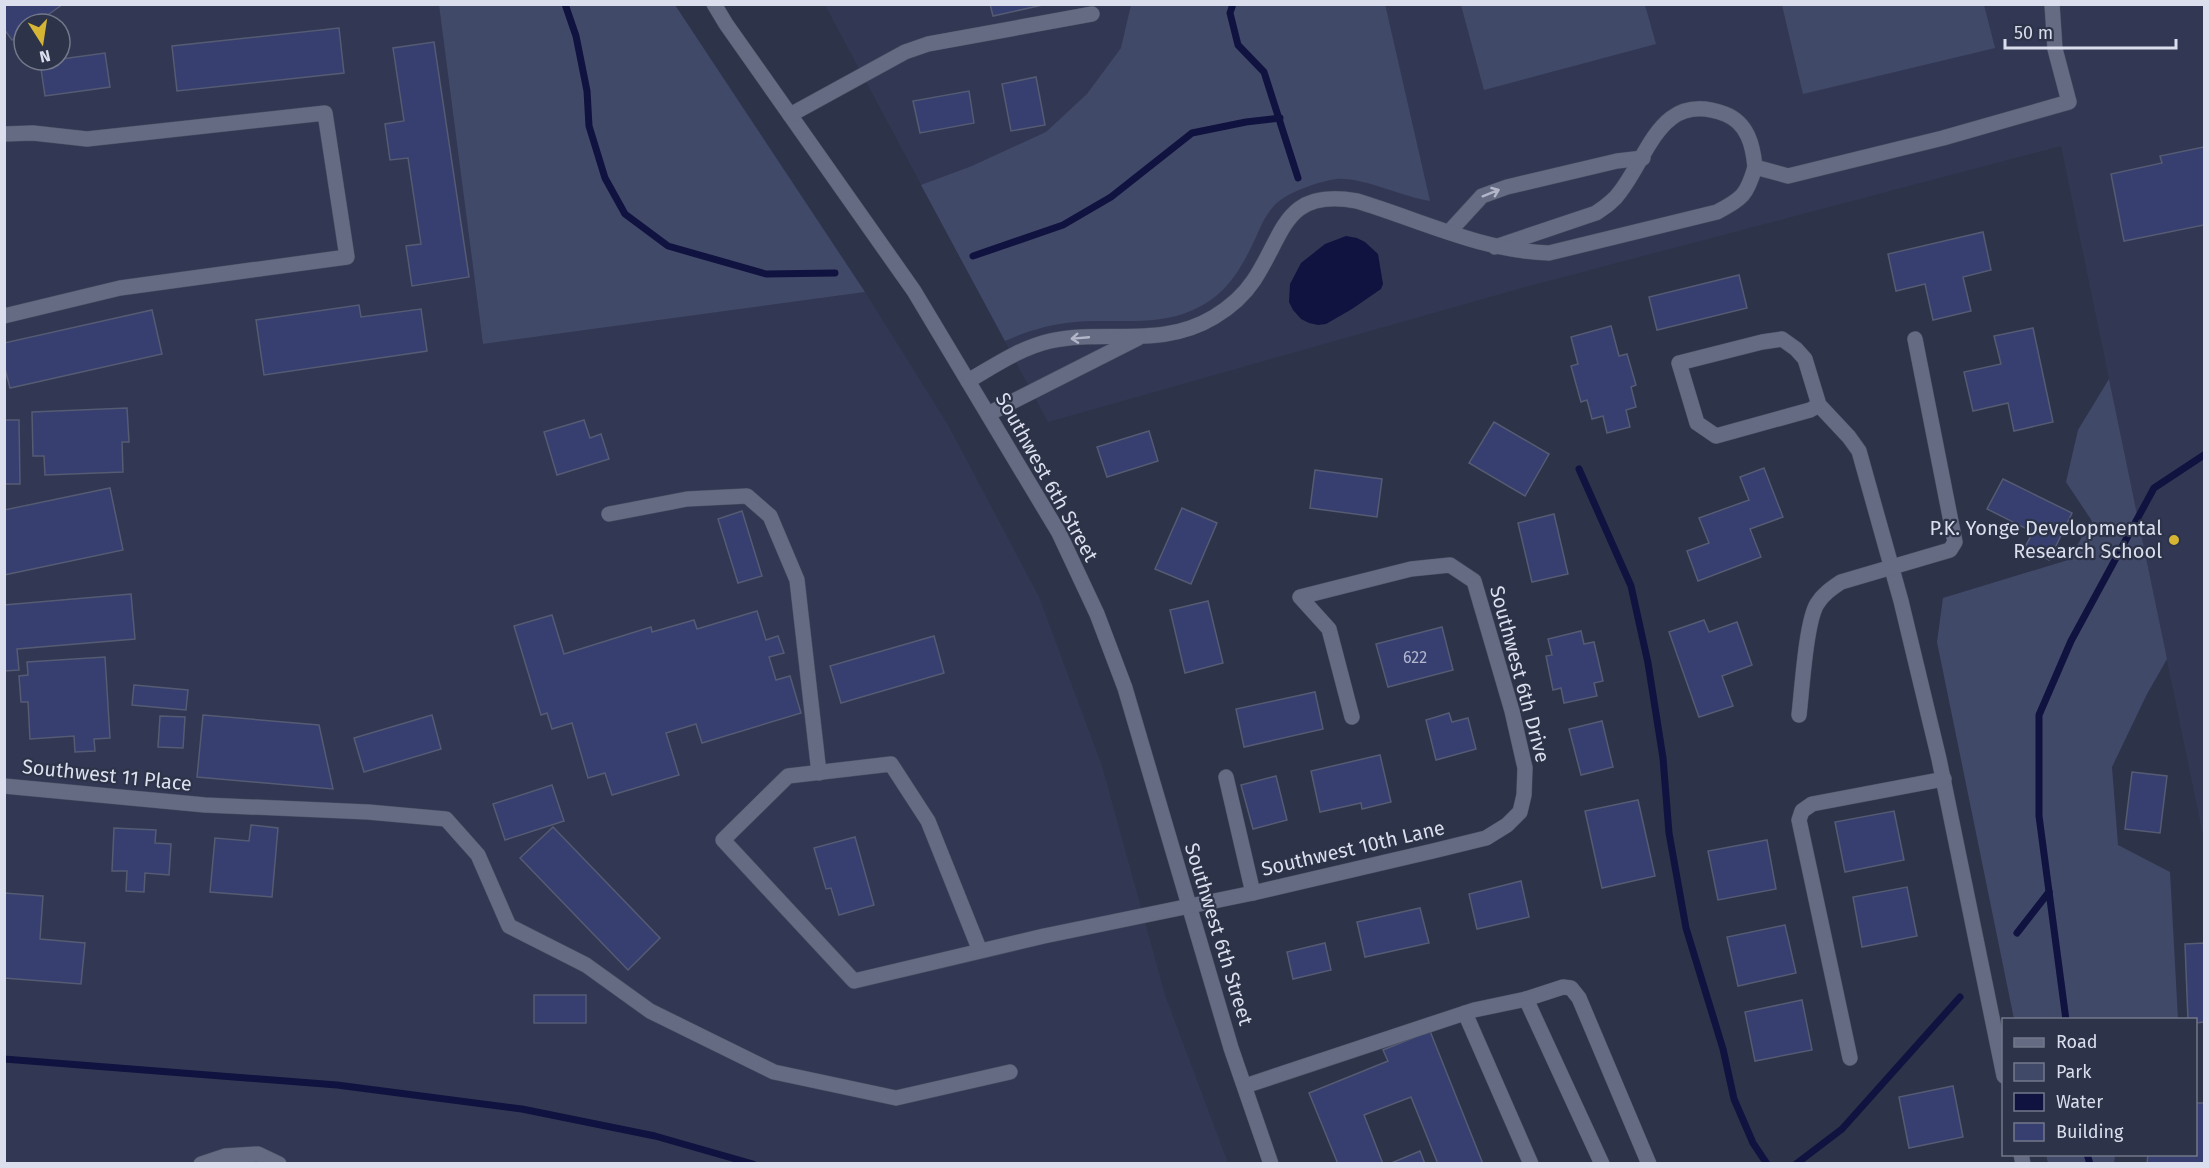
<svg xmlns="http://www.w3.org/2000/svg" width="2209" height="1168" viewBox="0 0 2209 1168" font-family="'Fira Sans',sans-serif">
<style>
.built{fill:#323854;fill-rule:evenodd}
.green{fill:#414969}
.water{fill:#10133f}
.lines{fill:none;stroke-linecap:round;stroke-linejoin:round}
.stream{stroke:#10133f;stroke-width:7}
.building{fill:#363f6f;stroke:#555b73;stroke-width:1.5}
.minor-casing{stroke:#494f62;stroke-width:16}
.minor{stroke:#656b82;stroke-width:15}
.oneway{stroke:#b2b6c8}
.poi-dot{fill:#d6b534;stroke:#2d3348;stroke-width:2}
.labels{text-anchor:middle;stroke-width:4.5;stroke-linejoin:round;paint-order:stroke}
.number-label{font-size:16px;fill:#b2b7ce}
.street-label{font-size:20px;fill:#dbdfed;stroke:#2d3348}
.poi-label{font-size:20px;fill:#dbdfed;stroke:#2d3348;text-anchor:end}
</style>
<rect width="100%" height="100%" fill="#2d3348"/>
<g class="built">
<path d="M5,5H439L483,344L865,292L948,425L1039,597L1102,766L1165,995L1228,1163L5,1164ZM24,24H60V60H24Z"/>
<polygon points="825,5 2204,5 2204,840 2061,146 1529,286 1048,422"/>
</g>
<g class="green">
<path d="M1385,4L1430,201C1402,197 1363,177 1337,179C1320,181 1291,191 1278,202C1268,210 1261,225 1256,237C1241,269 1227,295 1193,310C1154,328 1107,317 1066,323C1044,326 1025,332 1005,341L921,185L972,166L1046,132L1087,94L1121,48L1131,5Z"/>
<polygon points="439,5 675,5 865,292 483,344"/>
<polygon points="1461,5 1645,5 1656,44 1484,90"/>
<polygon points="1782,5 1984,5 1995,48 1803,94"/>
<polygon points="2109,379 2167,659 2147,694 2112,767 2118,845 2170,872 2178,1019 2014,1019 1937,642 1943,598 2068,560 2092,521 2066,482 2078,430"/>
<polygon points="2046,1155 2046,1154 2115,1155 2114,1164 2048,1163"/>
</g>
<polygon class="water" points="1346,236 1357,238 1365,242 1378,254 1383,284 1381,289 1352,309 1326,324 1318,325 1309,323 1301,319 1293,310 1289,302 1290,284 1301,263 1325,244"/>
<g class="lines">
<g class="stream">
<polyline points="565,4 576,36 587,91 589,126 605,178 625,214 668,246 766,274 835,273"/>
<polyline points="1233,4 1230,13 1238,45 1264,72 1298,178"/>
<polyline points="973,256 1063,225 1111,197 1192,133 1246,122 1280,118"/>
<polyline points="1579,469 1631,586 1648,663 1663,758 1669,833 1686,928 1723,1049 1734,1099 1753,1143 1767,1164"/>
<polyline points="2017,933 2049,892"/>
<polyline points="2066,1020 2039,816 2039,715 2071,641 2154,488 2204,455"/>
<polyline points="4,1059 337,1085 522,1109 655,1136 753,1164"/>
<polyline points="2087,1154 2090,1164"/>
<polyline points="1796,1164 1842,1129 1960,997"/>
</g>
</g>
<g class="building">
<polygon points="4,4 63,4 35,24 24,24 24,32 12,40 4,29"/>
<polygon points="990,4 1047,4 993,16"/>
<polygon points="339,28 344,73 177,91 172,46"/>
<polygon points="434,42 469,277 412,286 406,246 421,244 408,158 390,160 385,124 404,121 393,48"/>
<polygon points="105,53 110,87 45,96 40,62"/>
<polygon points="1036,77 1045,125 1011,131 1002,84"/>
<polygon points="969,91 974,123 920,133 913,101"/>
<polygon points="2204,147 2204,225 2124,241 2111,174 2162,163 2160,156"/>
<polygon points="1983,232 1991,270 1963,277 1971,311 1933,320 1925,284 1896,291 1888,254"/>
<polygon points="1739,275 1747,308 1657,330 1649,297"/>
<polygon points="359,305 361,317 421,309 427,351 264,375 256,320"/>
<polygon points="152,310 162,354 10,388 4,365 4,343"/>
<polygon points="1611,326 1619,356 1627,354 1636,385 1631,387 1636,407 1626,410 1630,427 1607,433 1603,416 1592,419 1587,400 1581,402 1571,366 1578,364 1571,337"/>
<polygon points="2033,328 2053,422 2014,431 2008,403 1973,411 1964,372 2001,364 1994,336"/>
<polygon points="127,408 129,442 122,442 123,472 45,475 44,456 33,456 32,412"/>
<polygon points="4,420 19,420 20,484 4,484"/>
<polygon points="584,420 590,438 601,434 609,459 557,475 544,432"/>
<polygon points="1494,422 1549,454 1525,496 1469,463"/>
<polygon points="1149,431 1158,461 1107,477 1097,447"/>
<polygon points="1764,468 1783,517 1750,529 1761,557 1698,581 1687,551 1709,543 1699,518 1749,500 1740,477"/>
<polygon points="1315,470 1382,479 1377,517 1310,508"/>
<polygon points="2003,479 2072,513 2049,560 2025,547 2033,532 1987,509"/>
<polygon points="110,488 123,550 4,575 4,510"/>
<polygon points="1182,508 1217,523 1191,584 1155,569"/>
<polygon points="742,511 762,576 738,583 718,519"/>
<polygon points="1554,514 1568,574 1532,582 1518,523"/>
<polygon points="131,594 135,639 17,649 19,670 4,671 4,605"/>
<polygon points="1208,601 1223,663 1185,673 1170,610"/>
<polygon points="757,611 766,640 778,636 784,653 769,657 776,680 790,676 801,713 702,743 696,724 666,733 679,775 612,795 605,773 588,778 572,723 552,729 547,713 541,715 514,626 552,615 564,654 651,627 652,632 694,620 697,629"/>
<polygon points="1704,620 1709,632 1737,622 1752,665 1722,676 1733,706 1699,717 1669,632"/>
<polygon points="1442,627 1453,670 1388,687 1376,644"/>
<polygon points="1581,631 1584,644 1594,642 1603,681 1594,683 1597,696 1564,703 1561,688 1553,690 1546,656 1552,655 1548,639"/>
<polygon points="934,636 944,673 841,703 830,666"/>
<polygon points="105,657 110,738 94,739 95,751 75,752 74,736 30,739 28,702 21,702 19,676 28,675 27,662"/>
<polygon points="134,685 188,690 186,710 132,705"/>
<polygon points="1315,692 1323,729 1244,747 1236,709"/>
<polygon points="1449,713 1452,722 1468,718 1476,749 1436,760 1426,720"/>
<polygon points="203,715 319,725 333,789 197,777"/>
<polygon points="432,715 441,749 364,772 354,738"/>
<polygon points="160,716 185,717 183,748 158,747"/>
<polygon points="1602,721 1613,767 1581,775 1569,729"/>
<polygon points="1380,755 1391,802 1362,809 1361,803 1320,812 1311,771"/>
<polygon points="2132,772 2167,776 2160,833 2125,829"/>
<polygon points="1276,776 1287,820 1253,829 1241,785"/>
<polygon points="552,785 564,821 505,840 493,804"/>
<polygon points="1638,800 1655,876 1602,888 1585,811"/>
<polygon points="1894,811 1904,860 1845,872 1835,822"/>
<polygon points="251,825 278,828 272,897 210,892 215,838 249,841"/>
<polygon points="553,827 660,938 628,970 520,858"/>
<polygon points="114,828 156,830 155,843 171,844 169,875 145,873 144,892 126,891 127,871 112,871"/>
<polygon points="855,837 874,905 839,915 831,888 826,889 814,848"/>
<polygon points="1767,840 1776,889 1718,900 1708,851"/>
<polygon points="1521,881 1529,917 1477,929 1469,894"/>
<polygon points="1907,887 1917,936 1862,947 1853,897"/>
<polygon points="4,893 43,896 40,939 85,943 81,984 4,978"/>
<polygon points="1420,908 1429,943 1365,957 1357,922"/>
<polygon points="1785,925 1796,973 1738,986 1727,937"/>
<polygon points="1325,943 1331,970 1293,979 1287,952"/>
<polygon points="2204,943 2204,1022 2196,1023 2196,1020 2188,1020 2185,944"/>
<rect x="534" y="995" width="52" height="28"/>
<polygon points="1802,1000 1812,1050 1755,1061 1745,1012"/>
<polygon points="1430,1031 1483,1164 1438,1164 1411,1097 1364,1115 1383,1164 1338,1164 1309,1093 1388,1061 1383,1050"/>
<polygon points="1953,1086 1963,1137 1909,1148 1899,1097"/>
<polygon points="2196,1103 2204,1103 2204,1164 2147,1164 2148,1154 2196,1154"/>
<polygon points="1420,1151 1425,1164 1389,1164"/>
</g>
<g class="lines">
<g class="minor-casing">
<g id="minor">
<polyline points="714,4 726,24 914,291 1059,533 1097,614 1125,688 1231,1048 1271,1164"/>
<polyline points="790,115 905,52 928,44 1092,14"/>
<polyline points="4,134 33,133 87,139 325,113 347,257 120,288 4,316"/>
<polyline points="1449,232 1482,196 1507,187 1617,161 1643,158"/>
<path d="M1495,247L1596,213C1605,207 1614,201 1620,192C1650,153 1661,90 1725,114C1748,123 1753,146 1755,167"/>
<path d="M968,381C994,366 1020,348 1050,341C1106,329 1161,349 1214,317C1229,308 1244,295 1254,280C1285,233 1284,188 1357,201C1420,220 1482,251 1549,253L1717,212C1742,199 1747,195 1755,167L1788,176L1943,138L2069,102L2055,49L2052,4"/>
<polyline points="1819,405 1810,410 1716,436 1697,423 1679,363 1762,342 1782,339 1796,349 1805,359 1819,405 1849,437 1859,451 1901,601 1939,759 2004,1076"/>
<polyline points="988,414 1138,338"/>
<polyline points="609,514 687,499 747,496 770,516 797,580 819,773"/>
<path d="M1799,715C1802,690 1806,622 1817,604C1823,594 1832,588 1841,582L1950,550L1955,542L1915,339"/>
<polyline points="1226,777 1253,893"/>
<polyline points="4,786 205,805 368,812 446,819 478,855 509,926 586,965 650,1011 774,1072 896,1098 1010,1072"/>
<polyline points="980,951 928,821 891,764 788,776 723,840 854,981 1044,936 1253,893 1433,851 1486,838 1507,825 1520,812 1524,795 1525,768 1512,711 1474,581 1450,565 1411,569 1300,597 1329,629 1352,717"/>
<polyline points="1526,999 1563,987 1571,988 1579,998 1649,1164"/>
<polyline points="1465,1013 1531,1164"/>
<polyline points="1850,1058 1799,820 1802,811 1812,804 1944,779"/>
<polyline points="1245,1086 1474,1010 1526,999 1602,1164"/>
<polyline points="2021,1154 2023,1164"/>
<polyline points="201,1164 225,1156 258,1154 279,1164"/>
</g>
</g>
<use href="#minor" class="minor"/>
</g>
<defs><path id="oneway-shaft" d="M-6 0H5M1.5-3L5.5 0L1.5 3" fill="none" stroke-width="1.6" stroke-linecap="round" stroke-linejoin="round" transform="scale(1.5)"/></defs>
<g class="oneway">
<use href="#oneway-shaft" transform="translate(1491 193) rotate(-22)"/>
<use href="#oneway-shaft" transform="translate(1080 338) rotate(175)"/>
</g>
<circle class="poi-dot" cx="2174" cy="540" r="6"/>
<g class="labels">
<g class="number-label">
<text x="1415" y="663">622</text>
</g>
<g class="street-label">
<text transform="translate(1047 477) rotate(61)" y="7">Southwest 6th Street</text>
<text transform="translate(1520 674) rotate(75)" y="7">Southwest 6th Drive</text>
<text transform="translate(107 775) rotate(6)" y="7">Southwest 11 Place</text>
<text transform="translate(1353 848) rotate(-13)" y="7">Southwest 10th Lane</text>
<text transform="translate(1219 934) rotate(73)" y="7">Southwest 6th Street</text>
</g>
<g class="poi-label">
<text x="2162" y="535">P.K. Yonge Developmental<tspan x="2162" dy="23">Research School</tspan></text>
</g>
</g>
<rect width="2209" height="1168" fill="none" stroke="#dbdfed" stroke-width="12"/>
<rect x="2002" y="1018" width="195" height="138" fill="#2d3348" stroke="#73788a" stroke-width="1.5"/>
<rect x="2014" y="1038" width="30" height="9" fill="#656b82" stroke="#73788a" stroke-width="1.5"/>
<text x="2056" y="1048" font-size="18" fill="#dbdfed">Road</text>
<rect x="2014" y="1063" width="30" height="18" fill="#414969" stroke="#73788a" stroke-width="1.5"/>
<text x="2056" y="1078" font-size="18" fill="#dbdfed">Park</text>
<rect x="2014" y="1093" width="30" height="18" fill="#10133f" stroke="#73788a" stroke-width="1.5"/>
<text x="2056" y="1108" font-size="18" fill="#dbdfed">Water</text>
<rect x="2014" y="1123" width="30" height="18" fill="#363f6f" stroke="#73788a" stroke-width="1.5"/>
<text x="2056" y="1138" font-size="18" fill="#dbdfed">Building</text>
<g transform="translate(42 42) rotate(168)"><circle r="28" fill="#2d3348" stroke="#73788a" stroke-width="1.5"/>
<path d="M0-4.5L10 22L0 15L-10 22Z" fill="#d6b534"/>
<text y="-9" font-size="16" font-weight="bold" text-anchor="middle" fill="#dbdfed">N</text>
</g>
<path d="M2005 39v9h171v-9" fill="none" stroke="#dbdfed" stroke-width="3"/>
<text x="2014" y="39" font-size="18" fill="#dbdfed" stroke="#2d3348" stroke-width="4.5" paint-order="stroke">50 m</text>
</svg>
